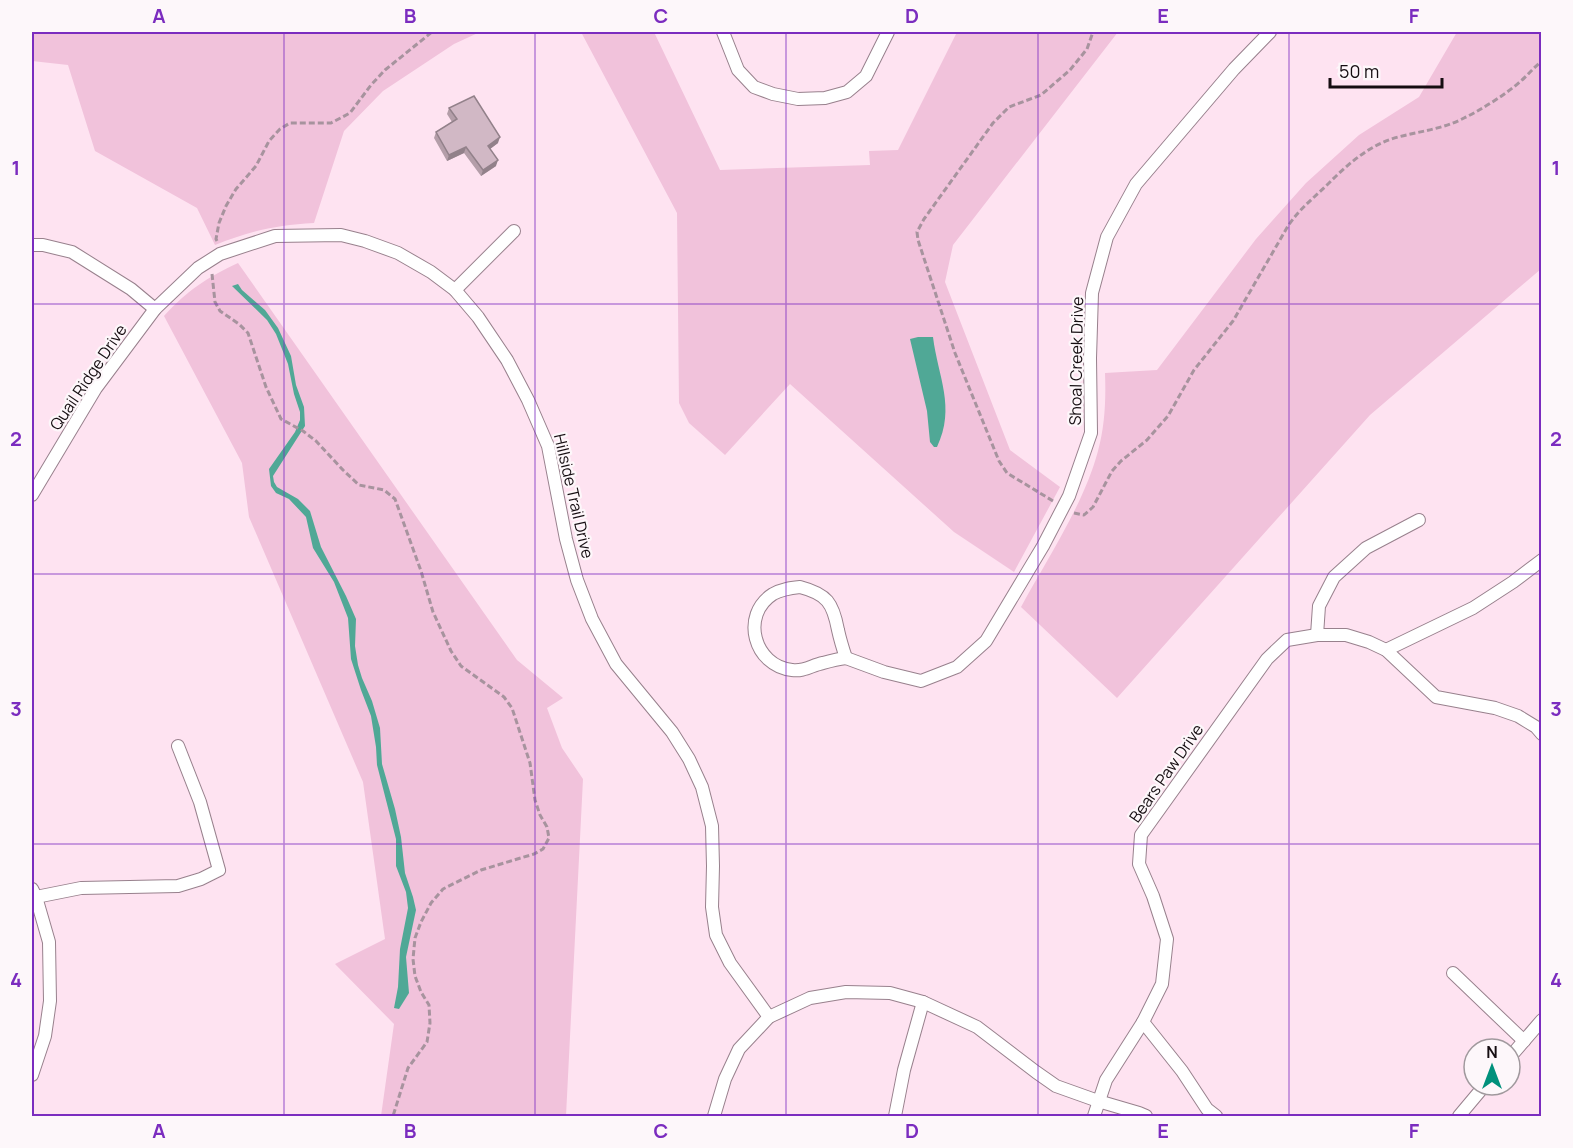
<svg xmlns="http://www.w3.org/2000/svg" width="1573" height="1148" viewBox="0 0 1573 1148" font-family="Manrope,sans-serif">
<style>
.green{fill:#f1c2db}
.water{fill:#50a896}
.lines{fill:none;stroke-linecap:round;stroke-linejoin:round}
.street-casing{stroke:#98818d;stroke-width:14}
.path{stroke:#a7939e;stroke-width:3;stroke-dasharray:6 3;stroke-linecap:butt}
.street{stroke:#fff;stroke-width:12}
.wall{fill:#b49ea9}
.shaded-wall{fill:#92818a}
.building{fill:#d1b8c5;stroke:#92818a;stroke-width:1.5}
.grid{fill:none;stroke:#7b2cbf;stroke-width:1.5;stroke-opacity:0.55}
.labels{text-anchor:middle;stroke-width:4.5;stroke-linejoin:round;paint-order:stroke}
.street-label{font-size:16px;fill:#150d11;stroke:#fdf7fa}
.neatline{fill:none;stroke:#7b2cbf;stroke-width:2}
.grid-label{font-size:20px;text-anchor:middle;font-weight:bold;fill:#7b2cbf}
</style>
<rect width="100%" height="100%" fill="#fee3f1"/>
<g class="green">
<path d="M32,32H480L454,44L383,91L344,131L314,223C276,225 250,231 215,245L197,208L95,151L68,65L32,61Z"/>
<polygon points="581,32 654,32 720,170 870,165 869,151 898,150 957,32 1118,32 953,245 945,282 1010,450 1060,487 1014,572 954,532 790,384 725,455 689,423 679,403 677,213"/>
<path d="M1457,32H1541V269L1370,415L1117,698L1021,607C1047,559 1084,504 1098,451C1105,425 1106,399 1105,373L1157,370L1256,239L1306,183L1359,135L1419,97Z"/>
<path d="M238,263L517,660L563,698L547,708L562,748L583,779L566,1116H381L394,1024L335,964L385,939L363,782L249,517L242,463L164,316C188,290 206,278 238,263Z"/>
</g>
<g class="water">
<polygon points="238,284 242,290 265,310 278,328 291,356 296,385 304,407 305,426 273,476 274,482 277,487 298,499 310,511 321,547 346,596 356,619 355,646 358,665 362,678 372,701 380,728 382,764 395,809 401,837 405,873 413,897 416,910 406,957 409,993 399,1009 394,1008 398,987 400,949 408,908 406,892 396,866 396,839 377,765 376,747 371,716 361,690 351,659 348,618 334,582 313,548 306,517 289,499 276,493 271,486 269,469 295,432 300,420 300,412 294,394 288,364 276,334 267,320 232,286"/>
<path d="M918,337H933C938,377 956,407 937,447H934L930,442L927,411L910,339Z"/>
</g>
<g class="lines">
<g class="street-casing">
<g id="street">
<polyline points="723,32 738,70 754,87 773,94 798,99 825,98 847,92 866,76 888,32"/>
<polyline points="32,245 43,245 72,252 131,289 155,309"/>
<polyline points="455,290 514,231"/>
<polyline points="32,495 96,388 155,309 198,268 220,254 275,236 341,235 365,241 398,253 431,272 455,290 478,317 507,360 528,400 548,446 566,539 577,580 592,619 616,664 672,732 689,759 702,787 712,826 713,866 712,907 716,935 730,963 769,1017"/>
<path d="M800,587C827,594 833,603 838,630C840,639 843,649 846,658C838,659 830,661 823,663C812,665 804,672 792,670C754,666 740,615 773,594C782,589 790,588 800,587Z"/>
<polyline points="1317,635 1319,606 1334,577 1366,548 1419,520"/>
<polyline points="1386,650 1473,608 1513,582 1542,560"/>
<polyline points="846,658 884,672 921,681 957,667 986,641 1043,546 1069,496 1091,433 1090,358 1092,293 1107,237 1136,184 1234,69 1270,32"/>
<polyline points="32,889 36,897 49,942 50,1001 45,1036 32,1075"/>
<polyline points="36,897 81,888 178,886 201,879 219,870 200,802 178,746"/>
<polyline points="1453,973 1524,1041"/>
<polyline points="1143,1022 1182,1071 1207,1109 1216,1116"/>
<polyline points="1510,1057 1542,1020"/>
<polyline points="714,1116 725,1079 739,1049 769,1017 810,998 846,992 890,993 923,1002 977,1027 1036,1072 1056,1086 1098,1101 1139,1113 1146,1116"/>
<polyline points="895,1116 904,1070 923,1002"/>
<polyline points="1094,1116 1106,1080 1143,1022 1162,984 1167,939 1153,896 1139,864 1141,835 1267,659 1287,640 1317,635 1346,635 1369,642 1386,650 1436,697 1495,708 1518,716 1536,727 1542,734"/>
<polyline points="1459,1116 1485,1085"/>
</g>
</g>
<g class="path">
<polyline points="217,241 216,239 219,223 226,206 236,189 256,166 269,141 280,129 290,123 331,123 350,113 371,85 385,70 432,32"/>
<polyline points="212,274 215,302 220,311 239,324 248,333 266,387 281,419 303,431 316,441 343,470 359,485 384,490 395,499 421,571 433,612 451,651 461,666 504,697 512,708 530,763 535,800 540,815 547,827 549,838 543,849 534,854 481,870 443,889 431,903 421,922 415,938 413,959 415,976 421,992 429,1005 430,1023 427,1042 408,1068 393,1116"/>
<polyline points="1053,501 1007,473 999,461 955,353 918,240 917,232 924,219 993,123 1009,107 1041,95 1070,70 1087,49 1093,32"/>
<path d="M1074,513L1084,515L1093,507L1112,471L1121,461L1147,440L1168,416L1194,370L1233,321L1288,226C1300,208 1315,197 1330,182C1349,163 1371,144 1398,137C1421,131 1443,129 1464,118C1481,110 1508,93 1522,80C1529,74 1534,67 1542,61"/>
</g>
<use href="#street" class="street"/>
</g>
<polygon class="wall" points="449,108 498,143 490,149 496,166 481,176 464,153 447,161 434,138 436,132 452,122 447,114"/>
<g class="shaded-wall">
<polygon points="500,137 498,143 486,152 488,146"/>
<polygon points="466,147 464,153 447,161 449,155"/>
<polygon points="498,160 496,166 481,176 483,170"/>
</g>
<polygon class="building" points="474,96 500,137 488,146 498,160 483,170 466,147 449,155 436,132 457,119 449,108"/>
<path class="grid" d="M284,32V1116M535,32V1116M786,32V1116M1038,32V1116M1289,32V1116M32,304H1542M32,574H1542M32,844H1542"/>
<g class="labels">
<g class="street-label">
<text transform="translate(1076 361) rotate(-89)" y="6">Shoal Creek Drive</text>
<text transform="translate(88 377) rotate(-56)" y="6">Quail Ridge Drive</text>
<text transform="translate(574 496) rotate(77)" y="6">Hillside Trail Drive</text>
<text transform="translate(1166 773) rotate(-55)" y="6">Bears Paw Drive</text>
</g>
</g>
<rect width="1573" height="1148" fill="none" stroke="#fdf7fa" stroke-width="66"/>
<g transform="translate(1492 1067)"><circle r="28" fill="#fdf7fa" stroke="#a0999d" stroke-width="1.5"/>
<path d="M0-4.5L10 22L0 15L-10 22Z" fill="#01917c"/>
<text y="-9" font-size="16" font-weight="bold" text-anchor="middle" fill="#150d11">N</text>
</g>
<path d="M1330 78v9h112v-9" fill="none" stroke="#150d11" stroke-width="3"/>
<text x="1339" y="78" font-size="18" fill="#150d11" stroke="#fdf7fa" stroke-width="4.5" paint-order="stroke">50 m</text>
<rect x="33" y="33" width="1507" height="1082" class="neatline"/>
<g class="grid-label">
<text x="159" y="23">A</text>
<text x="410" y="23">B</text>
<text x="661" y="23">C</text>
<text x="912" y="23">D</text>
<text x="1163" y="23">E</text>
<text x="1414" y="23">F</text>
<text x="16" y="175">1</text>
<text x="1556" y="175">1</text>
<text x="16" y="446">2</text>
<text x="1556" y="446">2</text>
<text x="16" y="716">3</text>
<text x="1556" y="716">3</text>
<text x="16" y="987">4</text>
<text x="1556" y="987">4</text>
<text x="159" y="1138">A</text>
<text x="410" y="1138">B</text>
<text x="661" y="1138">C</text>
<text x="912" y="1138">D</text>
<text x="1163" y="1138">E</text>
<text x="1414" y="1138">F</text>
</g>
</svg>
